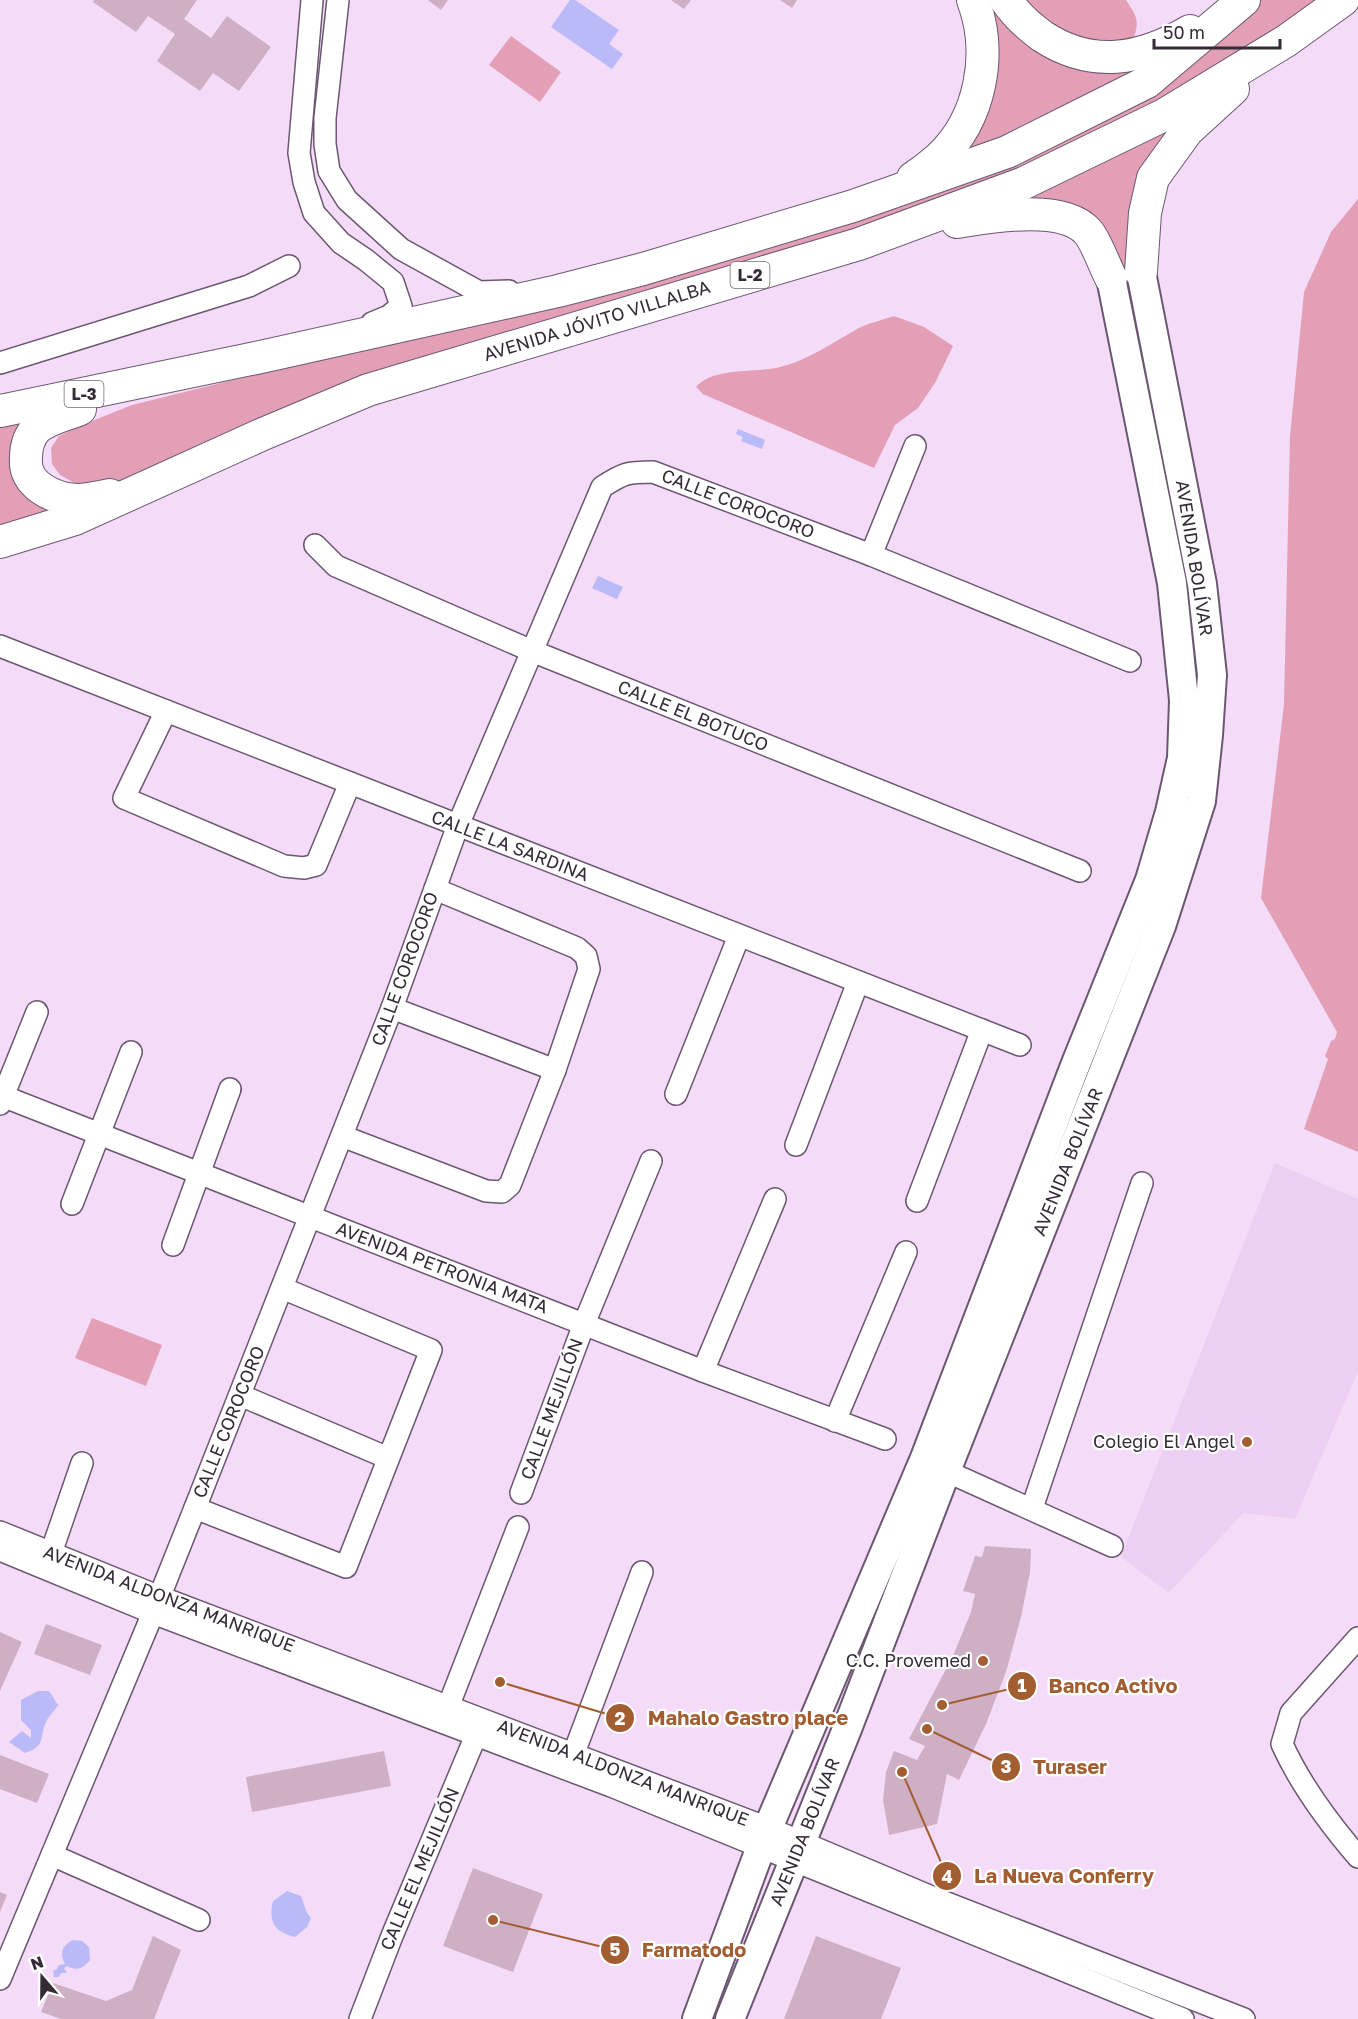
<svg xmlns="http://www.w3.org/2000/svg" width="1358" height="2019" viewBox="0 0 1358 2019" font-family="'Golos Text',sans-serif">
<style>
.built{fill:#eccff2}
.green{fill:#e29fb6}
.water{fill:#babaf8}
.building{fill:#ceafc4}
.lines{fill:none;stroke-linecap:round;stroke-linejoin:round}
.street-casing{stroke:#6c5770;stroke-width:24}
.secondary-casing{stroke:#6c5770;stroke-width:32}
.primary-casing{stroke:#6c5770;stroke-width:34}
.street{stroke:#fff;stroke-width:21}
.secondary{stroke:#fff;stroke-width:28}
.primary{stroke:#fff;stroke-width:32}
.poi-dot{fill:#a25d30;stroke:#fff;stroke-width:2}
.labels{text-anchor:middle;stroke-width:4.5;stroke-linejoin:round;paint-order:stroke}
.shield{fill:#fff;stroke:#716b72;stroke-width:1.5}
.shield-label{font-size:16px;font-weight:bold;fill:#342b36}
.street-label{font-size:18px;fill:#342b36;stroke:#fff}
.poi-label{font-size:18px;fill:#342b36;stroke:#fff;text-anchor:end}
.leader{fill:none;stroke:#a25d30;stroke-width:2}
.callout-dot{fill:#a25d30;stroke:#fff;stroke-width:2}
.mark-label{font-size:18px;text-anchor:middle;font-weight:bold;fill:#fff}
.callout-label{font-size:20px;text-anchor:middle;font-weight:bold;fill:#a25d30;stroke:#fff;stroke-width:4.5;stroke-linejoin:round;paint-order:stroke}
</style>
<rect width="100%" height="100%" fill="#f4dcf9"/>
<polygon class="built" points="1275,1163 1358,1199 1358,1371 1295,1519 1243,1513 1169,1593 1121,1557"/>
<g class="green">
<polygon points="984,0 994,0 1139,69 1085,102 945,163"/>
<path d="M1024,0H1126C1138,18 1140,22 1132,42L1065,37Z"/>
<polygon points="1260,0 1317,0 1221,68 1021,175 122,481 78,485 60,475 52,464 51,448 59,436 82,425 132,405 321,358 537,311 1170,77"/>
<polygon points="511,36 561,72 540,102 489,65"/>
<polygon points="1169,128 1131,285 1126,288 1103,235 1030,203 1019,195"/>
<polygon points="1358,199 1358,1152 1304,1129 1328,1059 1325,1056 1331,1041 1335,1039 1337,1032 1261,898 1284,704 1290,436 1304,292 1331,232"/>
<path d="M894,316L924,327L953,346L935,383L918,408L895,425L874,468L703,394L696,387C712,367 756,373 780,367C809,360 833,342 859,328C869,323 883,320 894,316Z"/>
<polygon points="55,407 24,429 60,509 0,531 0,422"/>
<polygon points="92,1318 162,1345 146,1386 75,1358"/>
</g>
<g class="water">
<polygon points="570,0 575,0 619,30 609,44 623,54 612,69 551,27"/>
<polygon points="738,429 765,440 762,449 741,441 743,437 736,434"/>
<polygon points="598,576 623,587 617,599 592,588"/>
<path d="M38,1691H49L58,1705C55,1710 50,1715 47,1720C38,1737 48,1745 25,1753L9,1742L22,1731L31,1738V1730L21,1720V1700Z"/>
<path d="M287,1891L301,1896L307,1913L311,1918L307,1927L295,1937C274,1932 268,1921 273,1901Z"/>
<path d="M73,1940L82,1941L89,1947L90,1960C83,1969 76,1971 67,1966L64,1968L67,1973H61L59,1977H54L53,1971L57,1969L59,1965L65,1964C59,1954 62,1945 73,1940Z"/>
</g>
<g class="building">
<polygon points="94,0 197,0 184,19 211,38 227,16 271,47 239,91 213,73 200,91 157,61 175,34 148,16 136,32 93,2"/>
<polygon points="428,0 448,0 441,10"/>
<polygon points="671,0 691,0 684,9"/>
<polygon points="780,0 797,0 792,8"/>
<polygon points="985,1546 1031,1549 1030,1572 1021,1617 1006,1672 986,1724 959,1780 947,1774 937,1824 889,1835 883,1800 886,1772 894,1751 917,1760 925,1746 909,1739 953,1656 971,1612 975,1594 963,1591 975,1556 982,1557"/>
<polygon points="46,1624 102,1645 90,1675 34,1654"/>
<polygon points="0,1632 22,1642 0,1691"/>
<polygon points="384,1751 391,1786 252,1812 246,1777"/>
<polygon points="0,1755 49,1774 37,1803 0,1789"/>
<polygon points="473,1868 543,1894 513,1972 443,1946"/>
<polygon points="0,1892 7,1895 0,1912"/>
<polygon points="153,1936 181,1950 154,2019 61,2019 41,2012 53,1983 106,2001 132,1990"/>
<polygon points="816,1936 901,1968 881,2019 784,2019"/>
</g>
<g class="lines">
<g class="street-casing">
<g id="street">
<polyline points="312,0 299,153 304,182 314,213 341,243 366,260 393,282 401,306 389,316 372,323"/>
<polyline points="338,0 325,118 325,144 329,171 347,200 401,249 479,292 509,291"/>
<polyline points="0,363 249,286 289,266"/>
<polyline points="315,545 336,566 532,651 1080,871"/>
<polyline points="871,555 915,446"/>
<polyline points="0,646 1020,1045"/>
<polyline points="166,711 124,798 284,866 304,868 316,865 350,783"/>
<polyline points="392,1008 555,1070"/>
<polyline points="676,1094 739,936"/>
<polyline points="0,1095 703,1371 885,1439"/>
<polyline points="0,1104 37,1012"/>
<polyline points="342,1136 486,1191 502,1192 510,1185 555,1070 589,969 586,956 577,948 435,889"/>
<polyline points="796,1145 858,982"/>
<polyline points="917,1201 982,1030"/>
<polyline points="72,1204 131,1052"/>
<polyline points="173,1245 230,1089"/>
<polyline points="703,1371 775,1199"/>
<polyline points="240,1395 388,1458"/>
<polyline points="835,1421 906,1252"/>
<polyline points="933,1463 946,1471 1112,1546"/>
<polyline points="521,1493 584,1324 651,1161"/>
<polyline points="195,1508 346,1567 431,1350 282,1288"/>
<polyline points="1032,1508 1142,1183"/>
<polyline points="0,1532 160,1597 768,1828 934,1898 1244,2019"/>
<polyline points="0,1550 153,1613 611,1786 1183,2019"/>
<polyline points="51,1553 82,1463"/>
<path d="M1358,1638L1291,1713L1282,1744C1301,1786 1328,1822 1358,1857"/>
<polyline points="443,1720 518,1527"/>
<polyline points="569,1766 642,1572"/>
<polyline points="52,1855 199,1920"/>
<path d="M0,1979L153,1613L195,1508L392,1008L458,825L602,487C624,473 627,472 653,472L871,555L1130,661"/>
<polyline points="360,2019 392,1936 482,1721"/>
</g>
</g>
<g class="secondary-casing">
<g id="secondary">
<polyline points="697,2019 768,1828 925,1458 1075,1066 1150,880 1170,812 1182,758 1184,700 1172,583 1111,278"/>
<polyline points="730,2019 847,1729 946,1471 1161,926 1201,801 1208,735 1212,675 1202,584 1141,272"/>
</g>
</g>
<g class="primary-casing">
<g id="primary">
<path d="M1006,0C1016,15 1027,25 1042,36C1092,69 1141,60 1190,31"/>
<path d="M913,178C922,172 931,165 939,158C981,119 993,53 973,0"/>
<path d="M957,222C990,217 1063,203 1088,232C1096,241 1105,267 1111,278"/>
<polyline points="1141,272 1145,213 1153,178 1187,131 1233,89"/>
<path d="M80,409C66,415 49,418 37,428C29,436 26,447 26,458C23,485 54,499 77,500C88,500 99,497 110,495"/>
<polyline points="0,411 256,358 558,291 643,269 853,206 1007,152 1147,82 1244,0"/>
<polyline points="0,542 75,519 263,434 368,390 859,244 1024,183 1164,115 1286,41 1343,0"/>
</g>
</g>
<use href="#street" class="street"/>
<use href="#secondary" class="secondary"/>
<use href="#primary" class="primary"/>
</g>
<g class="poi-dot">
<circle cx="1247" cy="1442" r="6"/>
<circle cx="983" cy="1661" r="6"/>
</g>
<g class="labels">
<g class="shield">
<rect x="730.5" y="262" width="39" height="26" rx="4.5"/>
<rect x="64.5" y="381" width="39" height="26" rx="4.5"/>
</g>
<g class="shield-label">
<text x="750" y="281">L-2</text>
<text x="84" y="400">L-3</text>
</g>
<g class="street-label">
<text transform="translate(597 321) rotate(-17)" y="6">AVENIDA JÓVITO VILLALBA</text>
<text transform="translate(738 504) rotate(21)" y="6">CALLE COROCORO</text>
<text transform="translate(1194 558) rotate(81)" y="6">AVENIDA BOLÍVAR</text>
<text transform="translate(693 716) rotate(22)" y="6">CALLE EL BOTUCO</text>
<text transform="translate(510 846) rotate(21)" y="6">CALLE LA SARDINA</text>
<text transform="translate(405 969) rotate(-70)" y="6">CALLE COROCORO</text>
<text transform="translate(1068 1162) rotate(-68)" y="6">AVENIDA BOLÍVAR</text>
<text transform="translate(442 1268) rotate(21)" y="6">AVENIDA PETRONIA MATA</text>
<text transform="translate(552 1409) rotate(-70)" y="6">CALLE MEJILLÓN</text>
<text transform="translate(229 1422) rotate(-68)" y="6">CALLE COROCORO</text>
<text transform="translate(169 1599) rotate(21)" y="6">AVENIDA ALDONZA MANRIQUE</text>
<text transform="translate(623 1773) rotate(21)" y="6">AVENIDA ALDONZA MANRIQUE</text>
<text transform="translate(805 1832) rotate(-68)" y="6">AVENIDA BOLÍVAR</text>
<text transform="translate(420 1869) rotate(-67)" y="6">CALLE EL MEJILLÓN</text>
</g>
<g class="poi-label">
<text x="1235" y="1448">Colegio El Angel</text>
<text x="971" y="1667">C.C. Provemed</text>
</g>
</g>
<path class="leader" d="M942 1705L1022 1686M500 1682L620 1718M927 1729L1006 1767M902 1772L947 1876M493 1920L615 1950"/>
<g class="callout-dot">
<circle cx="942" cy="1705" r="6"/>
<circle cx="500" cy="1682" r="6"/>
<circle cx="927" cy="1729" r="6"/>
<circle cx="902" cy="1772" r="6"/>
<circle cx="493" cy="1920" r="6"/>
<circle cx="1022" cy="1686" r="15"/>
<circle cx="620" cy="1718" r="15"/>
<circle cx="1006" cy="1767" r="15"/>
<circle cx="947" cy="1876" r="15"/>
<circle cx="615" cy="1950" r="15"/>
</g>
<g class="mark-label">
<text x="1022" y="1692">1</text>
<text x="620" y="1725">2</text>
<text x="1006" y="1773">3</text>
<text x="947" y="1883">4</text>
<text x="615" y="1956">5</text>
</g>
<g class="callout-label">
<text x="1113" y="1693">Banco Activo</text>
<text x="748" y="1725">Mahalo Gastro place</text>
<text x="1070" y="1774">Turaser</text>
<text x="1064" y="1883">La Nueva Conferry</text>
<text x="694" y="1957">Farmatodo</text>
</g>
<g transform="translate(42 1977) rotate(340)" stroke="#ffffff" stroke-width="4.5" paint-order="stroke">
<path d="M0-4.5L10 22L0 15L-10 22Z" fill="#342b36"/>
<text y="-9" font-size="16" font-weight="bold" text-anchor="middle" fill="#342b36">N</text>
</g>
<path d="M1154 39v9h126v-9" fill="none" stroke="#342b36" stroke-width="3"/>
<text x="1163" y="39" font-size="18" fill="#342b36" stroke="#ffffff" stroke-width="4.5" paint-order="stroke">50 m</text>
</svg>
